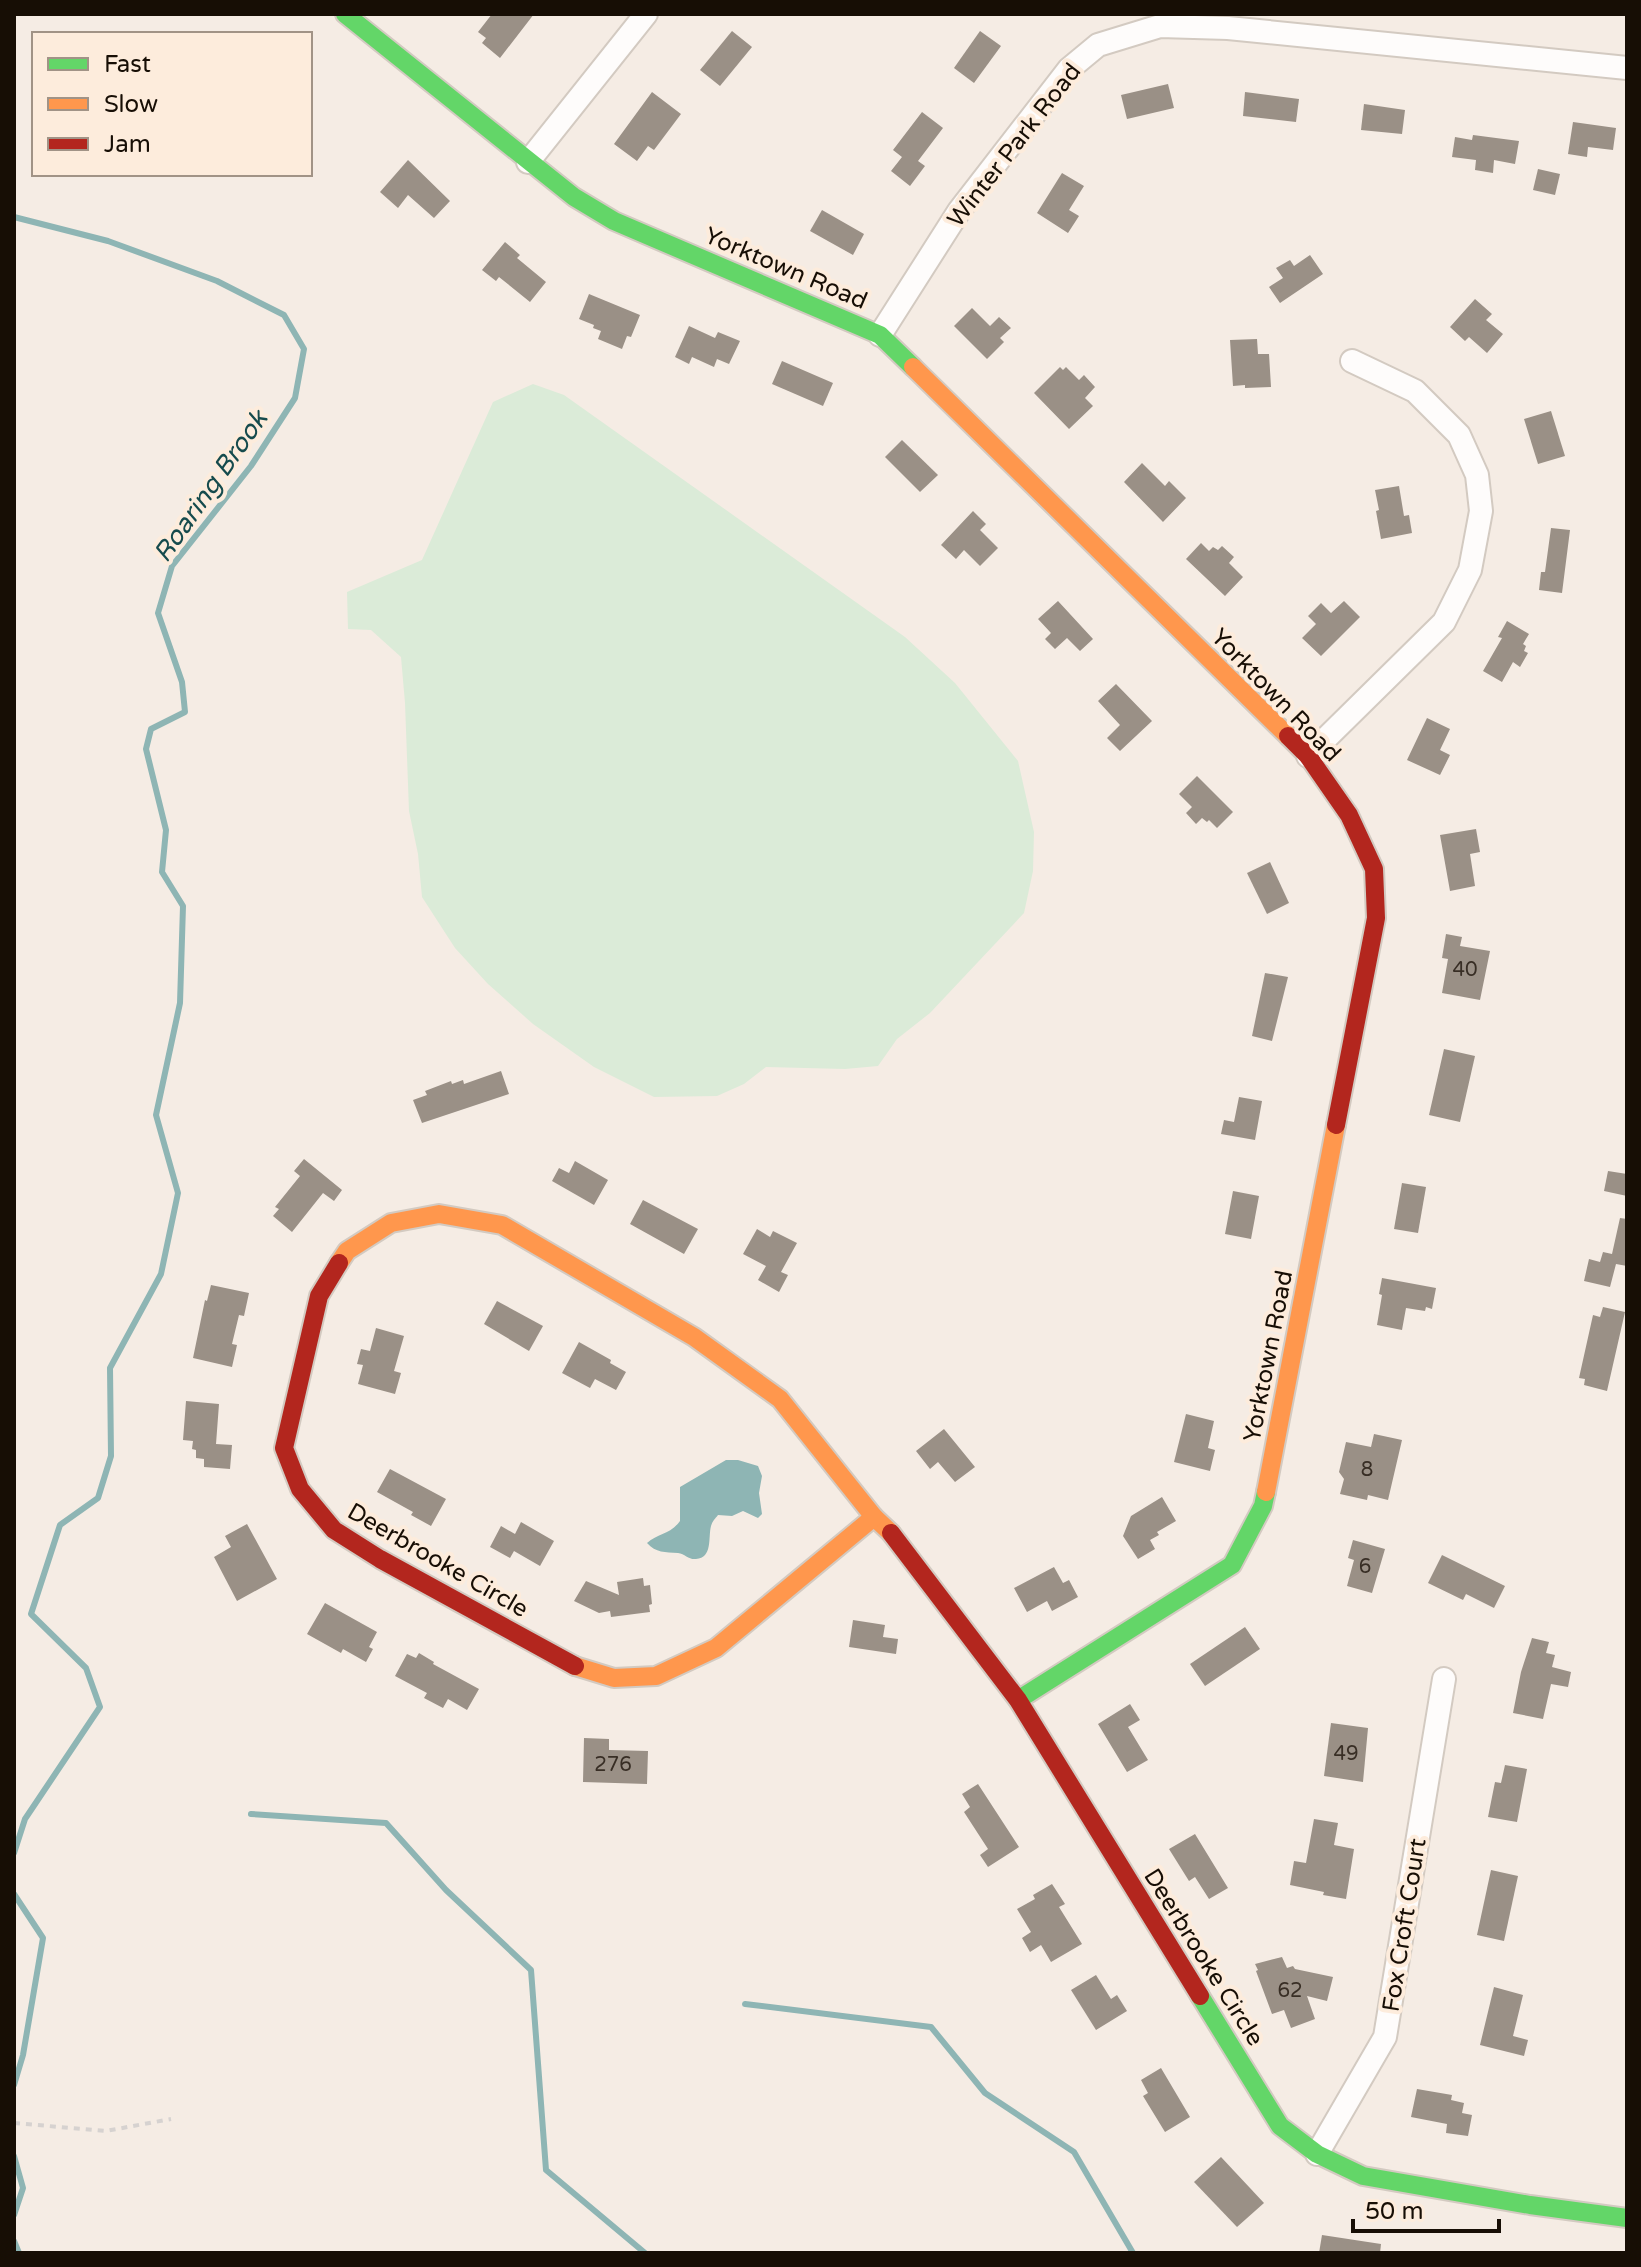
<svg xmlns="http://www.w3.org/2000/svg" width="1641" height="2267" viewBox="0 0 1641 2267" font-family="'Varela Round',sans-serif">
<style>
.green{fill:#dbebd8}
.water{fill:#8eb5b4}
.lines{fill:none;stroke-linecap:round;stroke-linejoin:round}
.stream{stroke:#8eb5b4;stroke-width:6}
.building{fill:#9a9086}
.street-casing{stroke:#d3cac1;stroke-width:26}
.fast-casing{stroke:#d3cac1;stroke-width:22}
.slow-casing{stroke:#d3cac1;stroke-width:22}
.jam-casing{stroke:#d3cac1;stroke-width:22}
.path{stroke:#d6d2d0;stroke-width:4;stroke-dasharray:6 6;stroke-linecap:butt}
.street{stroke:#fefcfb;stroke-width:22}
.fast{stroke:#63d668;stroke-width:18}
.slow{stroke:#ff974d;stroke-width:18}
.jam{stroke:#b3261e;stroke-width:18}
.labels{text-anchor:middle;stroke-width:8;stroke-linejoin:round;paint-order:stroke}
.number-label{font-size:20px;fill:#382e25}
.street-label{font-size:24px;fill:#170e05;stroke:#fdecdc}
.water-label{font-size:26px;font-style:italic;fill:#164b4d;stroke:#fdecdc}
</style>
<rect width="100%" height="100%" fill="#f5ece4"/>
<polygon class="green" points="533,384 564,395 905,637 955,683 1018,761 1034,832 1033,871 1024,913 930,1013 897,1039 878,1066 845,1069 766,1067 744,1084 717,1096 654,1097 594,1067 533,1024 488,984 455,948 422,897 418,854 409,811 405,703 401,657 371,630 348,629 347,592 422,560 493,402"/>
<path class="water" d="M726,1460H738L758,1466L762,1476L759,1493L762,1514L758,1518L743,1511L732,1516L718,1515C715,1519 713,1520 711,1526C708,1537 713,1558 696,1559C689,1560 685,1554 678,1553C665,1552 656,1553 647,1543C658,1533 670,1535 680,1521V1487Z"/>
<g class="lines">
<g class="stream">
<polyline points="14,217 108,241 217,281 284,315 304,349 295,398 251,466 172,566 158,613 182,682 185,712 151,729 146,749 166,830 162,872 183,906 180,1003 156,1115 178,1193 161,1274 110,1368 111,1456 98,1498 60,1525 31,1614 86,1668 100,1707 25,1819 14,1853"/>
<polyline points="251,1814 386,1823 446,1890 531,1970 546,2170 645,2253"/>
<polyline points="14,1894 43,1938 23,2055 14,2085"/>
<polyline points="745,2004 931,2027 985,2093 1074,2152 1133,2253"/>
<polyline points="14,2156 23,2188 14,2215"/>
<polyline points="14,2241 19,2253"/>
</g>
</g>
<g class="building">
<polygon points="492,14 534,14 500,58 482,43 486,38 478,32"/>
<polygon points="732,31 752,47 720,86 700,70"/>
<polygon points="980,31 1001,46 974,83 954,68"/>
<polygon points="1168,84 1174,108 1127,119 1121,95"/>
<polygon points="652,92 681,114 654,150 648,146 637,161 614,144"/>
<polygon points="1245,92 1299,99 1296,122 1243,116"/>
<polygon points="1364,104 1405,110 1402,134 1361,130"/>
<polygon points="922,112 943,128 918,161 925,166 910,186 891,171 902,157 893,150"/>
<polygon points="1573,122 1616,128 1613,150 1588,147 1587,157 1568,154"/>
<polygon points="1473,135 1519,141 1515,164 1494,160 1493,173 1475,170 1476,160 1452,157 1455,137 1472,140"/>
<polygon points="408,160 450,201 434,218 408,195 398,208 380,192"/>
<polygon points="1538,169 1560,174 1555,195 1533,190"/>
<polygon points="1062,173 1084,186 1069,210 1079,216 1068,233 1037,213"/>
<polygon points="822,210 864,234 853,255 810,231"/>
<polygon points="505,242 520,255 517,258 546,282 530,302 499,277 496,281 482,270"/>
<polygon points="1310,255 1323,274 1280,303 1269,287 1283,278 1276,268 1290,260 1294,266"/>
<polygon points="589,294 640,315 631,337 627,336 622,349 598,339 601,331 593,328 594,325 579,319"/>
<polygon points="1475,299 1492,314 1486,320 1503,334 1487,353 1469,337 1465,341 1450,327"/>
<polygon points="972,308 990,326 999,317 1011,328 1000,338 1004,342 987,359 954,326"/>
<polygon points="689,326 715,338 718,332 740,341 729,364 717,359 714,367 692,357 689,364 675,357"/>
<polygon points="1257,339 1258,354 1269,354 1271,387 1245,388 1245,385 1233,386 1230,340"/>
<polygon points="782,361 833,383 823,406 772,384"/>
<polygon points="1060,367 1063,370 1066,367 1079,380 1084,375 1095,387 1085,398 1093,406 1069,429 1034,393"/>
<polygon points="1551,411 1565,456 1538,464 1524,419"/>
<polygon points="902,440 938,475 920,492 885,457"/>
<polygon points="1142,463 1165,486 1169,481 1186,498 1163,522 1124,482"/>
<polygon points="1399,486 1404,516 1409,515 1412,533 1381,539 1376,511 1379,510 1375,490"/>
<polygon points="973,511 986,524 980,530 998,548 980,566 964,550 956,559 941,545"/>
<polygon points="1551,528 1570,530 1562,593 1539,590 1541,572 1545,572"/>
<polygon points="1201,543 1209,551 1213,547 1218,550 1222,546 1234,557 1229,563 1243,577 1225,596 1186,559"/>
<polygon points="1058,601 1093,639 1080,651 1067,638 1055,649 1045,639 1051,633 1038,619"/>
<polygon points="1344,601 1360,617 1321,656 1302,638 1316,624 1308,616 1321,603 1331,613"/>
<polygon points="1507,621 1529,634 1523,644 1526,646 1524,651 1528,653 1520,667 1513,662 1502,682 1483,671 1502,638 1498,637"/>
<polygon points="1116,684 1152,721 1120,751 1107,738 1120,725 1098,701"/>
<polygon points="1427,718 1450,729 1440,750 1450,755 1440,775 1407,760"/>
<polygon points="1197,776 1233,812 1217,828 1209,820 1207,822 1202,818 1196,824 1186,813 1192,807 1179,794"/>
<polygon points="1476,829 1480,852 1470,854 1475,886 1450,891 1440,835"/>
<polygon points="1270,862 1289,903 1267,914 1247,873"/>
<polygon points="1446,934 1462,937 1460,946 1490,951 1480,1000 1442,993 1448,959 1442,958"/>
<polygon points="1265,973 1288,977 1272,1041 1252,1036"/>
<polygon points="1444,1049 1475,1056 1460,1122 1429,1115"/>
<polygon points="501,1071 509,1094 422,1123 413,1100 427,1095 425,1091 451,1081 452,1084 463,1080 464,1084"/>
<polygon points="1239,1097 1262,1101 1255,1140 1221,1134 1224,1120 1234,1122"/>
<polygon points="304,1159 342,1190 334,1201 323,1193 292,1232 273,1216 279,1209 275,1207 300,1176 294,1171"/>
<polygon points="575,1161 608,1180 594,1205 552,1181 559,1168 569,1173"/>
<polygon points="1608,1171 1627,1174 1627,1196 1604,1191"/>
<polygon points="1402,1183 1426,1187 1418,1233 1394,1229"/>
<polygon points="1233,1191 1259,1196 1251,1239 1225,1234"/>
<polygon points="643,1200 698,1229 684,1254 630,1224"/>
<polygon points="1620,1218 1627,1219 1627,1266 1616,1264 1610,1287 1584,1281 1589,1259 1600,1262 1603,1252 1612,1254"/>
<polygon points="757,1229 770,1237 773,1231 797,1243 781,1272 788,1275 779,1292 758,1280 766,1266 743,1254"/>
<polygon points="1382,1278 1436,1288 1432,1309 1426,1307 1425,1311 1406,1308 1402,1330 1377,1325 1382,1295 1379,1294"/>
<polygon points="211,1285 249,1293 244,1316 239,1315 232,1344 237,1345 232,1367 193,1358 205,1300 207,1301"/>
<polygon points="497,1301 543,1326 529,1351 484,1324"/>
<polygon points="1603,1307 1625,1312 1607,1391 1584,1385 1585,1379 1579,1378 1593,1315 1600,1317"/>
<polygon points="376,1328 404,1336 394,1371 401,1373 395,1394 358,1384 363,1365 357,1364 361,1349 370,1351"/>
<polygon points="579,1342 611,1360 610,1363 626,1372 616,1390 595,1379 590,1388 562,1373"/>
<polygon points="186,1401 219,1404 216,1444 232,1445 230,1469 204,1467 204,1459 196,1458 196,1450 192,1449 193,1441 183,1440"/>
<polygon points="1186,1414 1214,1421 1208,1448 1215,1450 1210,1471 1174,1462"/>
<polygon points="944,1429 975,1467 955,1482 938,1462 930,1469 916,1451"/>
<polygon points="1374,1434 1402,1440 1388,1500 1368,1495 1367,1500 1340,1494 1344,1479 1339,1472 1346,1442 1371,1447"/>
<polygon points="390,1469 446,1499 431,1526 411,1515 413,1512 377,1492"/>
<polygon points="1162,1497 1176,1521 1157,1532 1159,1535 1150,1540 1155,1549 1138,1559 1123,1536 1131,1516"/>
<polygon points="521,1522 554,1541 540,1566 514,1551 510,1558 490,1547 501,1526 515,1534"/>
<polygon points="247,1524 277,1579 237,1601 214,1557 231,1547 225,1536"/>
<polygon points="1353,1540 1385,1549 1372,1593 1347,1586 1354,1560 1348,1558"/>
<polygon points="1442,1555 1505,1586 1494,1608 1466,1594 1463,1600 1428,1583"/>
<polygon points="1054,1567 1063,1583 1069,1580 1078,1597 1052,1611 1047,1601 1027,1612 1014,1588"/>
<polygon points="643,1578 644,1586 650,1585 652,1604 649,1605 650,1612 611,1617 610,1611 599,1613 574,1601 586,1581 619,1595 617,1582"/>
<polygon points="325,1603 377,1632 369,1647 373,1649 366,1662 343,1649 341,1653 307,1634"/>
<polygon points="853,1620 885,1625 883,1637 898,1639 896,1654 849,1647"/>
<polygon points="1245,1627 1260,1649 1205,1686 1190,1664"/>
<polygon points="1532,1638 1549,1642 1546,1653 1555,1655 1552,1667 1571,1672 1568,1687 1551,1684 1543,1719 1513,1713 1521,1672"/>
<polygon points="419,1653 434,1662 433,1664 479,1689 467,1710 448,1699 443,1708 424,1698 427,1693 395,1676 407,1654 416,1658"/>
<polygon points="1130,1704 1140,1720 1128,1727 1148,1760 1127,1772 1098,1724"/>
<polygon points="1331,1723 1368,1728 1363,1782 1324,1776"/>
<polygon points="584,1738 609,1739 609,1750 648,1751 647,1784 583,1782"/>
<polygon points="1505,1765 1527,1769 1517,1822 1488,1817 1495,1782 1501,1783"/>
<polygon points="978,1784 1019,1847 988,1867 980,1855 988,1849 964,1812 970,1807 962,1794"/>
<polygon points="1314,1819 1338,1823 1334,1845 1354,1849 1346,1899 1323,1895 1324,1892 1290,1885 1294,1861 1306,1863"/>
<polygon points="1195,1834 1228,1888 1209,1899 1195,1877 1189,1881 1169,1849"/>
<polygon points="1491,1870 1518,1876 1504,1941 1477,1935"/>
<polygon points="1052,1884 1065,1904 1059,1907 1082,1944 1051,1962 1041,1945 1030,1952 1022,1938 1031,1932 1017,1909 1035,1899 1033,1895"/>
<polygon points="1282,1957 1287,1968 1293,1966 1295,1969 1333,1977 1327,2001 1307,1996 1315,2019 1291,2028 1284,2010 1272,2014 1256,1971 1258,1970 1255,1964"/>
<polygon points="1096,1975 1111,1999 1117,1995 1127,2011 1096,2030 1071,1990"/>
<polygon points="1494,1987 1523,1995 1513,2036 1528,2040 1524,2056 1480,2045"/>
<polygon points="1161,2068 1190,2117 1165,2132 1143,2096 1148,2093 1141,2080"/>
<polygon points="1417,2089 1452,2095 1451,2100 1464,2103 1462,2113 1472,2115 1468,2136 1446,2133 1447,2124 1411,2117"/>
<polygon points="1221,2157 1264,2203 1237,2227 1194,2182"/>
<polygon points="1322,2235 1381,2244 1380,2253 1319,2253"/>
</g>
<g class="lines">
<g class="street-casing">
<g id="street">
<polyline points="528,162 646,14"/>
<polyline points="880,335 959,211 1069,69 1098,45 1160,26 1228,28 1627,68"/>
<polyline points="1308,756 1444,622 1470,570 1481,511 1477,475 1459,435 1415,391 1352,361"/>
<polyline points="1317,2154 1385,2037 1444,1679"/>
</g>
</g>
<g class="fast-casing">
<g id="fast">
<polyline points="345,14 574,197 614,221 880,335 913,367"/>
<polyline points="1018,1700 1232,1565 1263,1506 1266,1492"/>
<polyline points="1200,1996 1280,2126 1317,2154 1363,2176 1530,2205 1627,2218"/>
</g>
</g>
<g class="slow-casing">
<g id="slow">
<polyline points="913,367 1288,736"/>
<polyline points="339,1263 347,1251 391,1223 439,1214 502,1225 694,1337 780,1399 874,1517 891,1533"/>
<polyline points="1266,1492 1336,1125"/>
<polyline points="575,1666 614,1678 656,1676 716,1648 874,1517"/>
</g>
</g>
<g class="jam-casing">
<g id="jam">
<polyline points="1288,736 1308,756 1349,815 1374,869 1376,918 1336,1125"/>
<polyline points="339,1263 319,1296 284,1448 300,1489 334,1530 380,1559 575,1666"/>
<polyline points="891,1533 1018,1700 1200,1996"/>
</g>
</g>
<polyline class="path" points="14,2123 106,2131 171,2119"/>
<use href="#street" class="street"/>
<use href="#fast" class="fast"/>
<use href="#slow" class="slow"/>
<use href="#jam" class="jam"/>
</g>
<g class="labels">
<g class="number-label">
<text x="1465" y="976">40</text>
<text x="1367" y="1476">8</text>
<text x="1365" y="1573">6</text>
<text x="1346" y="1760">49</text>
<text x="613" y="1771">276</text>
<text x="1290" y="1997">62</text>
</g>
<g class="street-label">
<text transform="translate(1014 145) rotate(-52)" y="8">Winter Park Road</text>
<text transform="translate(786 268) rotate(23)" y="8">Yorktown Road</text>
<text transform="translate(1276 695) rotate(46)" y="8">Yorktown Road</text>
<text transform="translate(1268 1356) rotate(-79)" y="8">Yorktown Road</text>
<text transform="translate(438 1560) rotate(30)" y="8">Deerbrooke Circle</text>
<text transform="translate(1404 1925) rotate(-81)" y="8">Fox Croft Court</text>
<text transform="translate(1204 1957) rotate(58)" y="8">Deerbrooke Circle</text>
</g>
<g class="water-label">
<text transform="translate(210 486) rotate(-55)" y="9">Roaring Brook</text>
</g>
</g>
<rect width="1641" height="2267" fill="none" stroke="#170e05" stroke-width="32"/>
<rect x="32" y="32" width="280" height="144" fill="#fdecdc" stroke="#a19386" stroke-width="2"/>
<rect x="48" y="58" width="40" height="12" fill="#63d668" stroke="#a19386" stroke-width="2"/>
<text x="104" y="72" font-size="24" fill="#170e05">Fast</text>
<rect x="48" y="98" width="40" height="12" fill="#ff974d" stroke="#a19386" stroke-width="2"/>
<text x="104" y="112" font-size="24" fill="#170e05">Slow</text>
<rect x="48" y="138" width="40" height="12" fill="#b3261e" stroke="#a19386" stroke-width="2"/>
<text x="104" y="152" font-size="24" fill="#170e05">Jam</text>
<path d="M1353 2219v12h146v-12" fill="none" stroke="#170e05" stroke-width="4"/>
<text x="1365" y="2219" font-size="24" fill="#170e05" stroke="#fdecdc" stroke-width="6" paint-order="stroke">50 m</text>
</svg>
